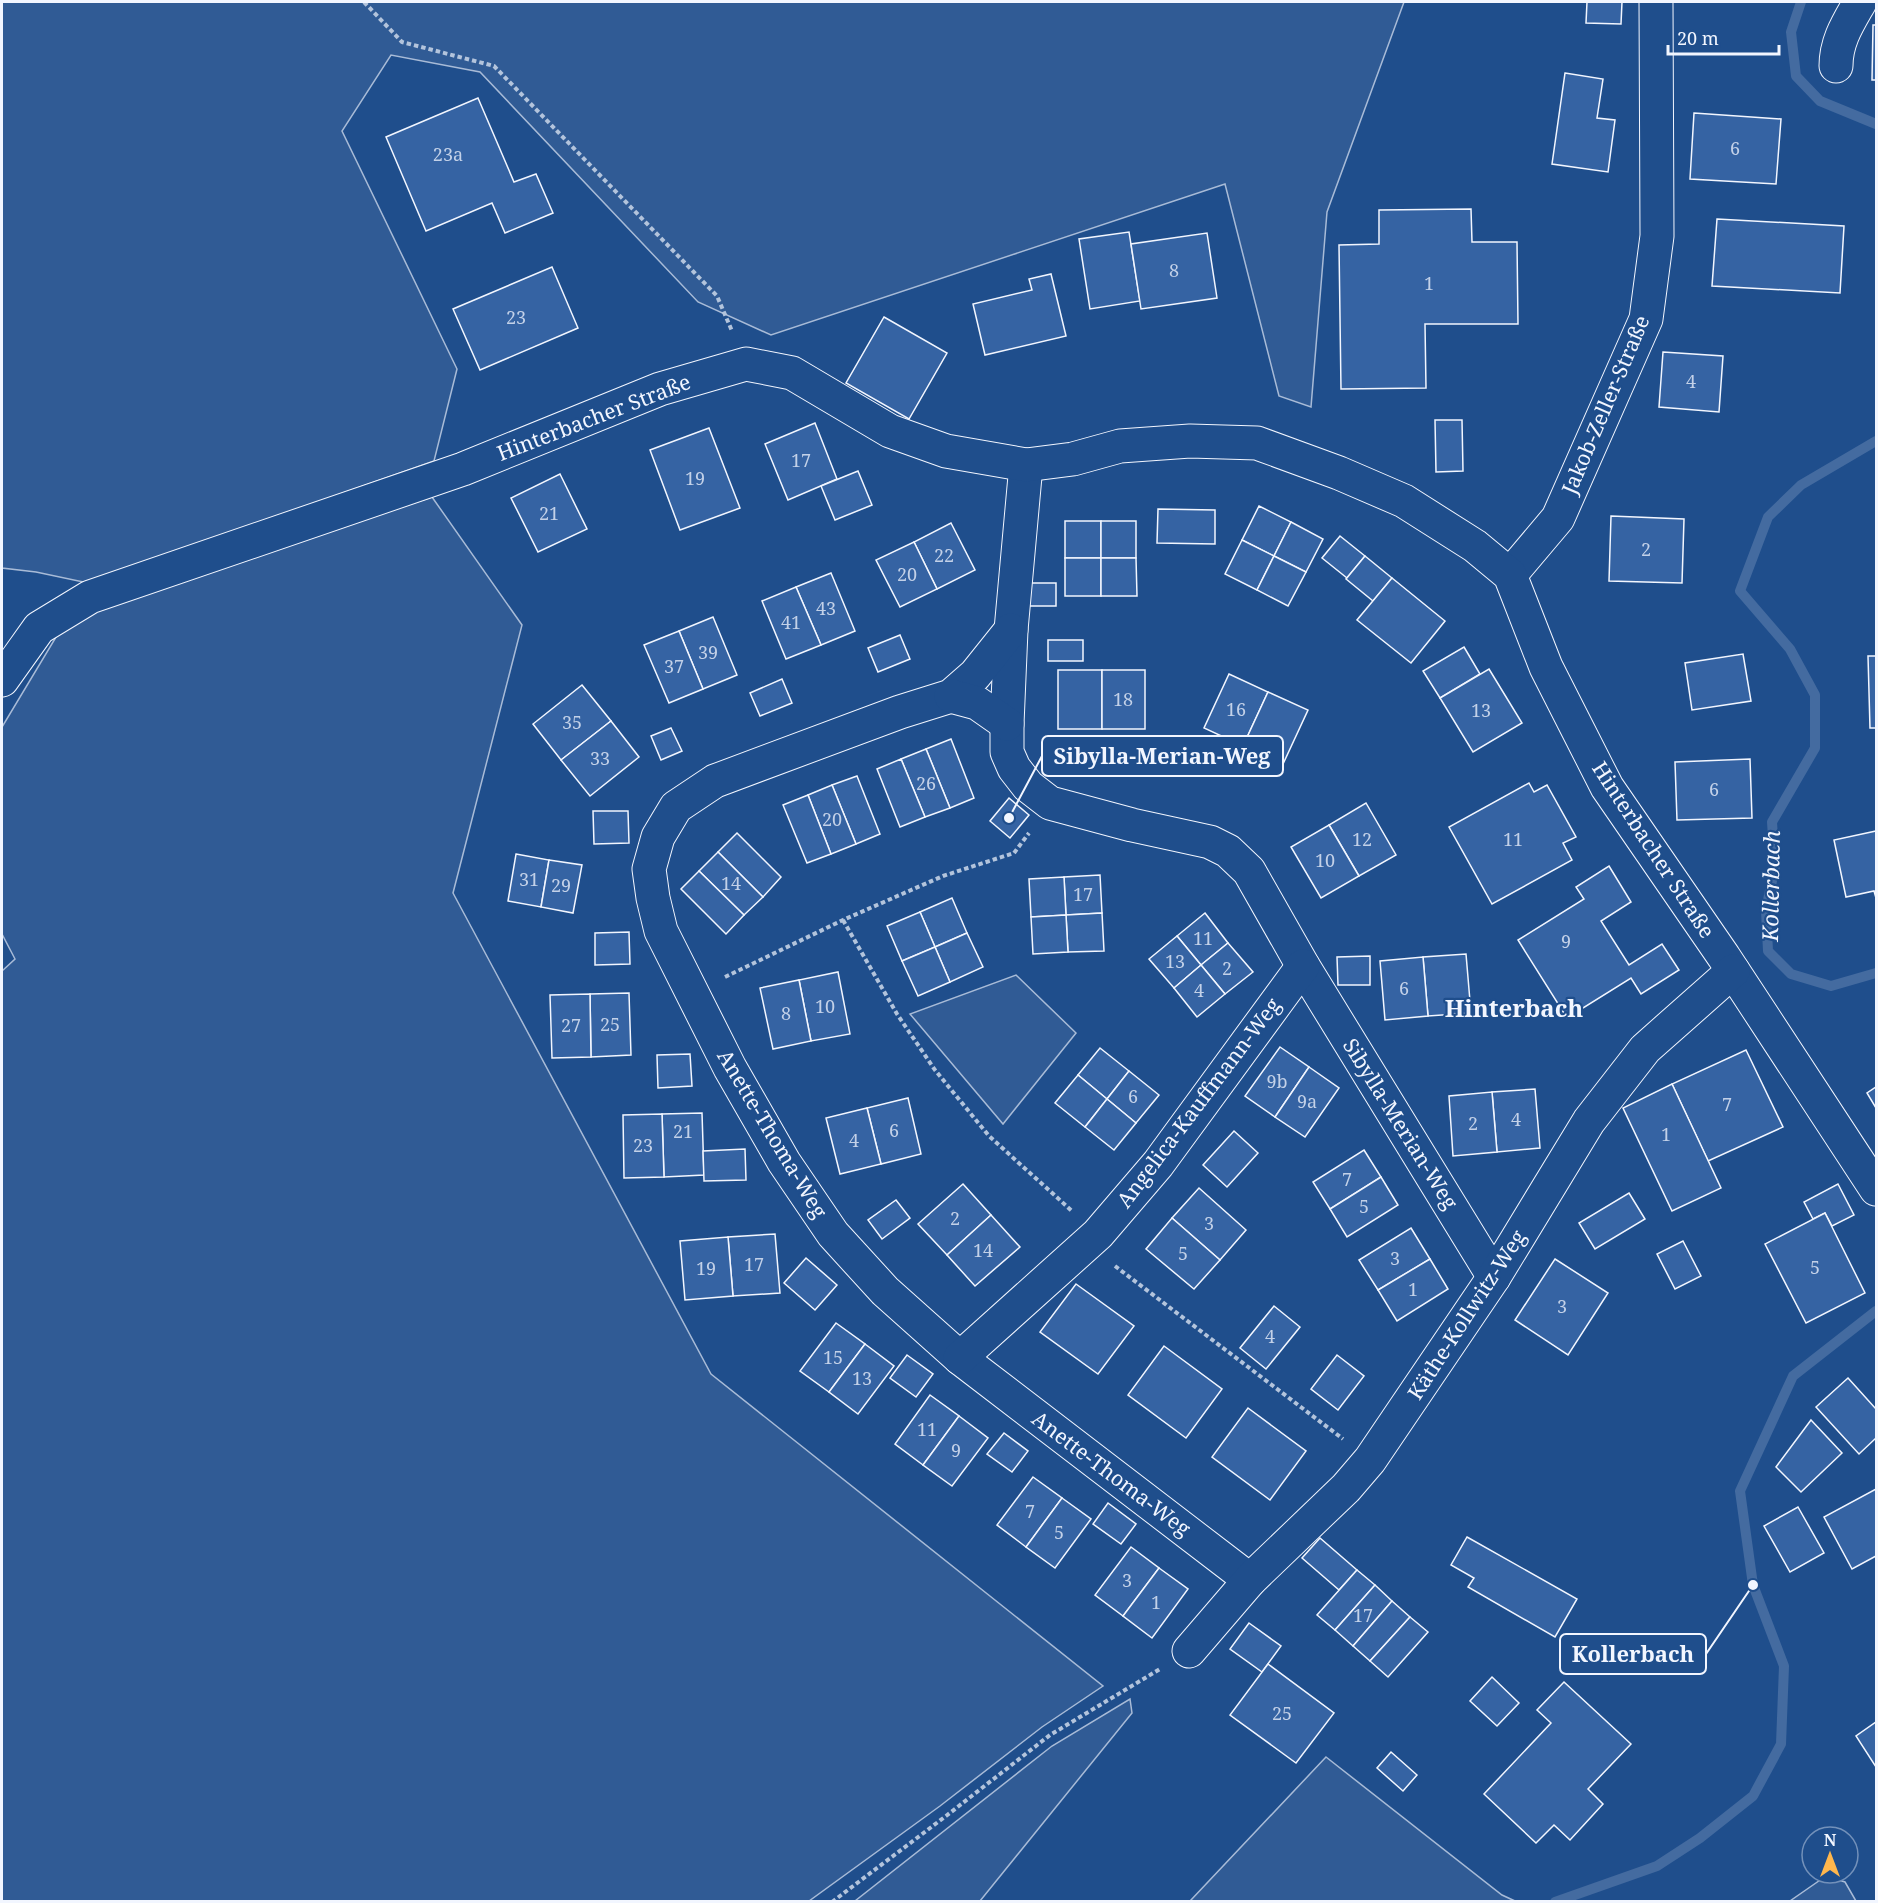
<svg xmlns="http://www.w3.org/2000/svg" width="1878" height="1903" viewBox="0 0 1878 1903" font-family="'Noto Serif',serif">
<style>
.built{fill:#305b95;stroke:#a8bbd7;stroke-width:1.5}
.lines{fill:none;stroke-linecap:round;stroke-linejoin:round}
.stream{stroke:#446ba0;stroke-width:10}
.building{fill:#3563a3;stroke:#f2f6ff;stroke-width:1.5}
.street-casing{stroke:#f2f6ff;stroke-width:35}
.path{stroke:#b3c4dc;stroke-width:4;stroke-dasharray:4.5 3;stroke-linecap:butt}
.street{stroke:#1f4e8c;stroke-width:33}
.labels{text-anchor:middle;stroke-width:4.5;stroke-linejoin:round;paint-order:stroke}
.number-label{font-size:18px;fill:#c3d1e8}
.street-label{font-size:21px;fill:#f2f6ff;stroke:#1f4e8c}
.water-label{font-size:22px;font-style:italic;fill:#f2f6ff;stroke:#1f4e8c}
.quarter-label{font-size:24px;font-weight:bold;fill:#f2f6ff;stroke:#1f4e8c}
.leader{fill:none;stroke:#f2f6ff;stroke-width:2}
.callout-dot{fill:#f2f6ff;stroke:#1f4e8c;stroke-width:2}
.callout{fill:#1f4e8c;stroke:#f2f6ff;stroke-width:2}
.callout-label{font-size:22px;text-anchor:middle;font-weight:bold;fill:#f2f6ff}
</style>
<rect width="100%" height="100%" fill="#1f4e8c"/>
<g class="built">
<polygon points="2,2 1404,2 1327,212 1311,407 1279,396 1225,184 771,335 698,302 480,72 391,55 342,131 457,369 434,461 88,583 36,572 2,568"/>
<polygon points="432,497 522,625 453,893 711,1374 1103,1686 1042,1727 940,1806 809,1901 2,1901 2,971 15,959 2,934 2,727 56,637 93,609"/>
<polygon points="1016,975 1076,1033 1003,1124 910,1014"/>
<polygon points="1130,1699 1132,1713 980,1901 855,1901 1052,1746"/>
<polygon points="1326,1757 1502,1895 1515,1901 1193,1902 1191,1900"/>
<polygon points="1826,1876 1845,1882 1856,1901 1790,1901"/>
</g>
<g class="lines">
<g class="stream">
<polyline points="1801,2 1791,32 1796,76 1820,101 1876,124"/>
<polyline points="1876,441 1801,485 1768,517 1740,591 1790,649 1815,695 1815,748 1772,822 1775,866 1766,910 1768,951 1791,974 1831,986 1876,973"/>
<polyline points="1555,1902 1657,1866 1700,1838 1753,1796 1781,1744 1784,1666 1753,1585 1740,1491 1793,1376 1876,1311"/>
</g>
</g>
<g class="building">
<polygon points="1587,2 1622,2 1621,24 1586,23"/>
<polygon points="1873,25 1876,25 1876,80 1872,80"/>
<polygon points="1565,73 1603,79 1597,118 1615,120 1608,172 1552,164"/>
<polygon points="478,98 514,182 536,174 553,213 505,233 492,203 426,231 386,137"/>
<polygon points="1694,113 1781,119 1776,184 1690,179"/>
<polygon points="1471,209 1472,242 1517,242 1518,324 1425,324 1426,388 1341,389 1339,245 1379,244 1379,210"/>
<polygon points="1717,219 1844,226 1840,293 1712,286"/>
<polygon points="1129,232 1140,301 1090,309 1079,239"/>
<polygon points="1207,233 1217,298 1141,309 1131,244"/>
<polygon points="552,267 578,328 480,370 453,309"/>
<polygon points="1051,274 1066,336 985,355 973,304 1032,290 1029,279"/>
<polygon points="884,317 947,353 909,419 846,383"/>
<polygon points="1663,352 1723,356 1719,412 1659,407"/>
<polygon points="1435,420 1462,420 1463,471 1436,472"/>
<polygon points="815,423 837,479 788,500 765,444"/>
<polygon points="709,428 740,508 680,530 650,450"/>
<polygon points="858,471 872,505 835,520 821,486"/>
<polygon points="560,474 587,529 538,552 511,498"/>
<polygon points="1259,506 1291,522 1274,556 1242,540"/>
<polygon points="1158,509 1215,510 1215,544 1157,543"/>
<polygon points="1611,516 1684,519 1682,583 1609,581"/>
<rect x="1065" y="521" width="36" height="37"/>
<rect x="1101" y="521" width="35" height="37"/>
<polygon points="1291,522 1323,539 1306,572 1274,556"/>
<polygon points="951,523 975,570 937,589 914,542"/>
<polygon points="1340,536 1365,556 1347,578 1322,558"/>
<polygon points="1242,540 1274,556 1257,590 1225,574"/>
<polygon points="914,542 937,589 900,607 876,560"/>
<polygon points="1274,556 1306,572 1288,606 1257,590"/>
<polygon points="1365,556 1392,578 1373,601 1346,579"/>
<rect x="1065" y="558" width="36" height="38"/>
<polygon points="1101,558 1136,558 1137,596 1101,596"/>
<polygon points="831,573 855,631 821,645 796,587"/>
<polygon points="1392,578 1445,621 1411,663 1357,620"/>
<polygon points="1027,583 1056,583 1056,606 1028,606"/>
<polygon points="796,587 821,645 786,659 762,601"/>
<polygon points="713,617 737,675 703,689 679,631"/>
<polygon points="679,631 703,689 669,703 644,645"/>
<polygon points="900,635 910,659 878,672 868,648"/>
<rect x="1048" y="640" width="35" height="21"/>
<polygon points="1464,647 1480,674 1440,698 1423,671"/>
<polygon points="1743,654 1751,701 1692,710 1685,663"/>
<polygon points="1868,656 1876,656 1876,728 1870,728"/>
<polygon points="1489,669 1522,723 1473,752 1440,698"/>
<rect x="1058" y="670" width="44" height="59"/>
<rect x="1102" y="670" width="43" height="59"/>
<polygon points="1229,674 1268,692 1243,746 1204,728"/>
<polygon points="782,679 792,703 760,716 750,693"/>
<polygon points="582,685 611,721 561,760 533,724"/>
<polygon points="1268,692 1308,710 1283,764 1243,746"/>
<polygon points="611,721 639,757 590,796 561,760"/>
<polygon points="671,728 682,751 661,760 651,736"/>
<polygon points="951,739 974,798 950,808 926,749"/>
<polygon points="926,749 950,808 925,817 901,759"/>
<polygon points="901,759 925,817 900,827 877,769"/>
<polygon points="1750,759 1752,818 1677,820 1675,762"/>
<polygon points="857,776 880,834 856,844 832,785"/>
<polygon points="1529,783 1534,792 1547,785 1576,837 1563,843 1572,860 1492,904 1449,827"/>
<polygon points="832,785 856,844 831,854 808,795"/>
<polygon points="808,795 831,854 807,863 783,805"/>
<polygon points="1009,798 1029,815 1010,838 990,821"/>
<polygon points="1366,803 1396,855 1359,876 1329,825"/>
<polygon points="593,811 628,811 629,843 594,844"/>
<polygon points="1329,825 1359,876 1321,898 1291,847"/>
<polygon points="1876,831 1876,898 1874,891 1846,897 1834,840"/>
<polygon points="737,833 781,877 763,897 718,852"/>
<polygon points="718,852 763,897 744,915 699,871"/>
<polygon points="516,854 549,860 541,907 508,901"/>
<polygon points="549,860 582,865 573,913 541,907"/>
<polygon points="1609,866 1631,902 1601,921 1629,965 1662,944 1679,970 1641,994 1631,978 1567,1018 1518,940 1584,899 1576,887"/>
<polygon points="699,871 744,915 726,934 681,889"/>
<polygon points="1100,875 1102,913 1066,915 1064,877"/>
<polygon points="1064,877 1066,915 1031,917 1029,879"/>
<polygon points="952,898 967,933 935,947 920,912"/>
<polygon points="920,912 935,947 902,961 887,926"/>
<polygon points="1102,913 1104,951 1068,952 1066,915"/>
<polygon points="1205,913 1228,943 1201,965 1177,936"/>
<polygon points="1066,915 1068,952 1033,954 1031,917"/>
<polygon points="629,932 630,964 595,965 595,933"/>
<polygon points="967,933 983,967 950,982 935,947"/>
<polygon points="1177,936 1201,965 1174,988 1149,959"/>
<polygon points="1228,943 1253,972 1225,994 1201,965"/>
<polygon points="935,947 950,982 918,996 902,961"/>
<polygon points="1466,954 1471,1013 1428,1016 1423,957"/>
<polygon points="1370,956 1370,985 1338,985 1337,957"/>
<polygon points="1423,957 1428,1016 1385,1020 1380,961"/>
<polygon points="1201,965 1225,994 1197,1017 1174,988"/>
<polygon points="838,972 850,1034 811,1041 799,980"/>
<polygon points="799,980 811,1041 773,1049 760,988"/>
<polygon points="629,993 631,1055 591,1057 590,994"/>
<polygon points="590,994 591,1057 552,1058 550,995"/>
<polygon points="1280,1047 1309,1067 1275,1117 1245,1096"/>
<polygon points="1100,1048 1129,1071 1107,1099 1078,1075"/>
<polygon points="1746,1050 1783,1127 1708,1161 1672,1084"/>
<polygon points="690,1054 692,1086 658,1088 657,1055"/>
<polygon points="1309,1067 1339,1088 1305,1137 1275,1117"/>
<polygon points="1129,1071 1159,1095 1136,1123 1107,1099"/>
<polygon points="1078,1075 1107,1099 1085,1127 1055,1103"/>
<polygon points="1672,1084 1721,1188 1672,1211 1623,1108"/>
<polygon points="1876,1087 1876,1108 1867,1093"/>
<polygon points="1535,1089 1540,1148 1497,1152 1492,1092"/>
<polygon points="1492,1092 1497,1152 1453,1156 1449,1096"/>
<polygon points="908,1098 921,1154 881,1164 867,1108"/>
<polygon points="1107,1099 1136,1123 1114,1150 1085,1127"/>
<polygon points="867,1108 881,1164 840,1174 826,1118"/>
<polygon points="702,1113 704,1175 664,1177 662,1114"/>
<polygon points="662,1114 664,1177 624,1178 623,1115"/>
<polygon points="1234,1131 1258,1153 1227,1187 1203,1165"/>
<polygon points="745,1149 746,1180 704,1181 703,1151"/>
<polygon points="1364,1150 1381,1177 1330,1209 1313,1182"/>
<polygon points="1381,1177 1398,1205 1347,1237 1330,1209"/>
<polygon points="963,1184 991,1215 947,1255 918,1224"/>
<polygon points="1838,1184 1854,1215 1832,1226 1825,1213 1813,1219 1804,1202"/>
<polygon points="1199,1188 1246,1230 1220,1260 1172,1218"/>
<polygon points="1629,1193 1645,1219 1595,1249 1579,1223"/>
<polygon points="896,1200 910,1218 882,1239 868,1220"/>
<polygon points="1825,1213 1865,1293 1806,1323 1765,1244"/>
<polygon points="991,1215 1020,1247 975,1286 947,1255"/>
<polygon points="1172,1218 1220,1260 1194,1289 1146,1249"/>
<polygon points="1411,1228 1430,1259 1378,1290 1359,1260"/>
<polygon points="775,1234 780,1293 733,1296 728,1237"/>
<polygon points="728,1237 733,1296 685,1300 680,1241"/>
<polygon points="1683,1241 1701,1276 1675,1289 1657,1254"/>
<polygon points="806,1258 837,1285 815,1310 784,1283"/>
<polygon points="1430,1259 1448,1289 1397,1321 1378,1290"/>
<polygon points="1555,1259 1608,1293 1568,1355 1515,1320"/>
<polygon points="1076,1284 1134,1326 1098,1374 1040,1332"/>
<polygon points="1274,1306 1300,1327 1266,1369 1240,1348"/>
<polygon points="836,1323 865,1344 829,1392 800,1371"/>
<polygon points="865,1344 894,1366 858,1414 829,1392"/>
<polygon points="1164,1346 1222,1389 1186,1438 1128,1395"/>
<polygon points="907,1355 933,1374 916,1397 890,1378"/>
<polygon points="1337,1355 1364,1376 1338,1410 1311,1389"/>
<polygon points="1848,1378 1876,1409 1876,1438 1859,1454 1816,1407"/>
<polygon points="930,1395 959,1416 923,1465 895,1444"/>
<polygon points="1248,1408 1306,1451 1270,1500 1212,1457"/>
<polygon points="959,1416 988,1438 952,1486 923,1465"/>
<polygon points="1811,1420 1842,1453 1801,1492 1776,1467"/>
<polygon points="1004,1433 1028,1451 1012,1472 987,1454"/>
<polygon points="1033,1477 1062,1498 1026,1547 997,1525"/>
<polygon points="1876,1489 1876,1556 1852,1569 1824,1517"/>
<polygon points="1062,1498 1091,1519 1055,1568 1026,1547"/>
<polygon points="1108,1503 1136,1524 1121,1544 1093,1524"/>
<polygon points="1798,1507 1824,1553 1790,1572 1764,1526"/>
<polygon points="1467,1537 1577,1599 1555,1637 1468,1587 1474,1578 1451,1565"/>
<polygon points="1320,1538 1357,1570 1339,1590 1302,1558"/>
<polygon points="1131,1547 1159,1568 1123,1616 1095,1595"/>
<polygon points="1159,1568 1188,1589 1152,1638 1123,1616"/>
<polygon points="1357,1570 1375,1585 1335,1630 1317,1615"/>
<polygon points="1375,1585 1392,1601 1353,1646 1335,1630"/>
<polygon points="1392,1601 1410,1617 1370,1661 1353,1646"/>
<polygon points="1410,1617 1428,1632 1388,1677 1370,1661"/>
<polygon points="1249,1623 1281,1646 1262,1672 1230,1649"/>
<polygon points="1268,1664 1334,1713 1296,1763 1230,1715"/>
<polygon points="1492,1677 1519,1703 1497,1726 1470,1701"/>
<polygon points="1564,1682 1631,1744 1588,1789 1603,1804 1570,1840 1554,1825 1536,1843 1484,1794 1551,1723 1537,1710"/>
<polygon points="1876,1722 1876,1767 1856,1736"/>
<polygon points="1391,1752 1417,1775 1403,1791 1377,1768"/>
</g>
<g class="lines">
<g class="street-casing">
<g id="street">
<path d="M1836,66C1836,41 1848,23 1860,2"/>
<polyline points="1026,465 1011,630 1007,724 1007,752 1014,768 1028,786 1050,803 1132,825 1210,842 1228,851 1249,871 1303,966 1494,1277"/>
<polyline points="1510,575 1558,518 1646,319 1657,236 1656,2"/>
<polyline points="1011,630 975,675 951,696 900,712 715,781 676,807 658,837 649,869 653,898 661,931 730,1068 784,1162 833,1234 885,1291 960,1358 1250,1580"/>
<polyline points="2,680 39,628 90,597 463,469 660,389 746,364 792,373 890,431 946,451 1026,465 1073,459 1120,446 1190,441 1257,443 1339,473 1404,501 1475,546 1510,575 1546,667 1607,787 1724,957 1876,1189"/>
<polyline points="951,696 977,703 1007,724"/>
<polyline points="960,1358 1098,1234 1158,1164 1303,966"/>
<polyline points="1189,1651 1250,1580 1346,1488 1370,1460 1494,1277 1589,1121 1645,1049 1733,971"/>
</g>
</g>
<g class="path">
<polyline points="364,2 402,42 494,66 717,296 732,331"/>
<polyline points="843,920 897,1014 935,1070 989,1136 1072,1211"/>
<polyline points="725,977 843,920 943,876 1014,853 1029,833"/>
<polyline points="1115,1266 1343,1439"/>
<polyline points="832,1902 946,1816 1050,1735 1160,1669"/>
</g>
<use href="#street" class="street"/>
</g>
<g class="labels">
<g class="number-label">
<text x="1735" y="155">6</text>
<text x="448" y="161">23a</text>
<text x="1174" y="277">8</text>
<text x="1429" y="290">1</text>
<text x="516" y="324">23</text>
<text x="1691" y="388">4</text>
<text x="801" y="467">17</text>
<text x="695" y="485">19</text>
<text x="549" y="520">21</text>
<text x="1646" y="556">2</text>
<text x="944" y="562">22</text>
<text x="907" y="581">20</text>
<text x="826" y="615">43</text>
<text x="791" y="629">41</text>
<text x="708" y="659">39</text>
<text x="674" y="673">37</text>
<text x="1123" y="706">18</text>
<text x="1236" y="716">16</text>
<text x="1481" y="717">13</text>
<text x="572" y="729">35</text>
<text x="600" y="765">33</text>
<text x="926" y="790">26</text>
<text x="1714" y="796">6</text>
<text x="832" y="826">20</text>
<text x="1362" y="846">12</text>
<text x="1513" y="846">11</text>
<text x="1325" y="867">10</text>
<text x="529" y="886">31</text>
<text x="731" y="890">14</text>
<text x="561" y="892">29</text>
<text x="1083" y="901">17</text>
<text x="1203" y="945">11</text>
<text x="1566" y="948">9</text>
<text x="1175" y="968">13</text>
<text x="1227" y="975">2</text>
<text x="1404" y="995">6</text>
<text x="1199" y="997">4</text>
<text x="825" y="1013">10</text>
<text x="786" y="1020">8</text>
<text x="610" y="1031">25</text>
<text x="571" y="1032">27</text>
<text x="1277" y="1088">9b</text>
<text x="1133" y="1103">6</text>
<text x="1307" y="1108">9a</text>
<text x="1727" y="1111">7</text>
<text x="1516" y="1126">4</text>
<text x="1473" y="1130">2</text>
<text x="894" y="1137">6</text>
<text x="683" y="1138">21</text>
<text x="1666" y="1141">1</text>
<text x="854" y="1147">4</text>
<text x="643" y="1152">23</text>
<text x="1347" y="1186">7</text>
<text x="1364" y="1213">5</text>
<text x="955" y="1225">2</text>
<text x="1209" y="1230">3</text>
<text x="983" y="1257">14</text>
<text x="1183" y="1260">5</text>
<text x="1395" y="1265">3</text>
<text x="754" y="1271">17</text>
<text x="1815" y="1274">5</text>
<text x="706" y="1275">19</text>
<text x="1413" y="1296">1</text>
<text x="1562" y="1313">3</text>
<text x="1270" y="1343">4</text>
<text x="833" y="1364">15</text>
<text x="862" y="1385">13</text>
<text x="927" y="1436">11</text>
<text x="956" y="1457">9</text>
<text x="1030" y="1518">7</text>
<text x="1059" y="1539">5</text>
<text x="1127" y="1587">3</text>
<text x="1156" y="1609">1</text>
<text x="1363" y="1622">17</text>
<text x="1282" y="1720">25</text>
</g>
<g class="street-label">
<text transform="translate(1606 405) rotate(-67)" y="7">Jakob-Zeller-Straße</text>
<text transform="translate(594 418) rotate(-21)" y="7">Hinterbacher Straße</text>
<text transform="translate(1653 850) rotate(57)" y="7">Hinterbacher Straße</text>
<text transform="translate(1199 1103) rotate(-53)" y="7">Angelica-Kauffmann-Weg</text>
<text transform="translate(1400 1124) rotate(58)" y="7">Sibylla-Merian-Weg</text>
<text transform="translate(772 1134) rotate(59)" y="7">Anette-Thoma-Weg</text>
<text transform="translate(1467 1315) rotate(-57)" y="7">Käthe-Kollwitz-Weg</text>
<text transform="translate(1111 1474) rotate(37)" y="7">Anette-Thoma-Weg</text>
</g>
<g class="water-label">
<text transform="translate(1771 886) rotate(-89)" y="8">Kollerbach</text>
</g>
<g class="quarter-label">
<text x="1514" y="1017">Hinterbach</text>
</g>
</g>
<path class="leader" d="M1009 818L1042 756M1753 1585L1706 1654"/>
<g class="callout-dot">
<circle cx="1009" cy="818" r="6"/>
<circle cx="1753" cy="1585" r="6"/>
</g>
<g class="callout">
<rect x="1042" y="736" width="241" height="40" rx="6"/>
<rect x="1560" y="1634" width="146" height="40" rx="6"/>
</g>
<g class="callout-label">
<text x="1162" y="764">Sibylla-Merian-Weg</text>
<text x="1633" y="1662">Kollerbach</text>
</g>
<rect width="1878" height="1903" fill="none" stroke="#f2f6ff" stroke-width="6"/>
<g transform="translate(1830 1855)"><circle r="28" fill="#1f4e8c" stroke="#7391ba" stroke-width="1.5"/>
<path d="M0-4.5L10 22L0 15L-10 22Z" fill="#ffb74d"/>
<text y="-9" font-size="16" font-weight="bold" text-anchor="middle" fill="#f2f6ff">N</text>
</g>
<path d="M1668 45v9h111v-9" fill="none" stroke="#f2f6ff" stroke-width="3"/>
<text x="1677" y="45" font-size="18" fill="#f2f6ff" stroke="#1f4e8c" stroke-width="4.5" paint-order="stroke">20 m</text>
</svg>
